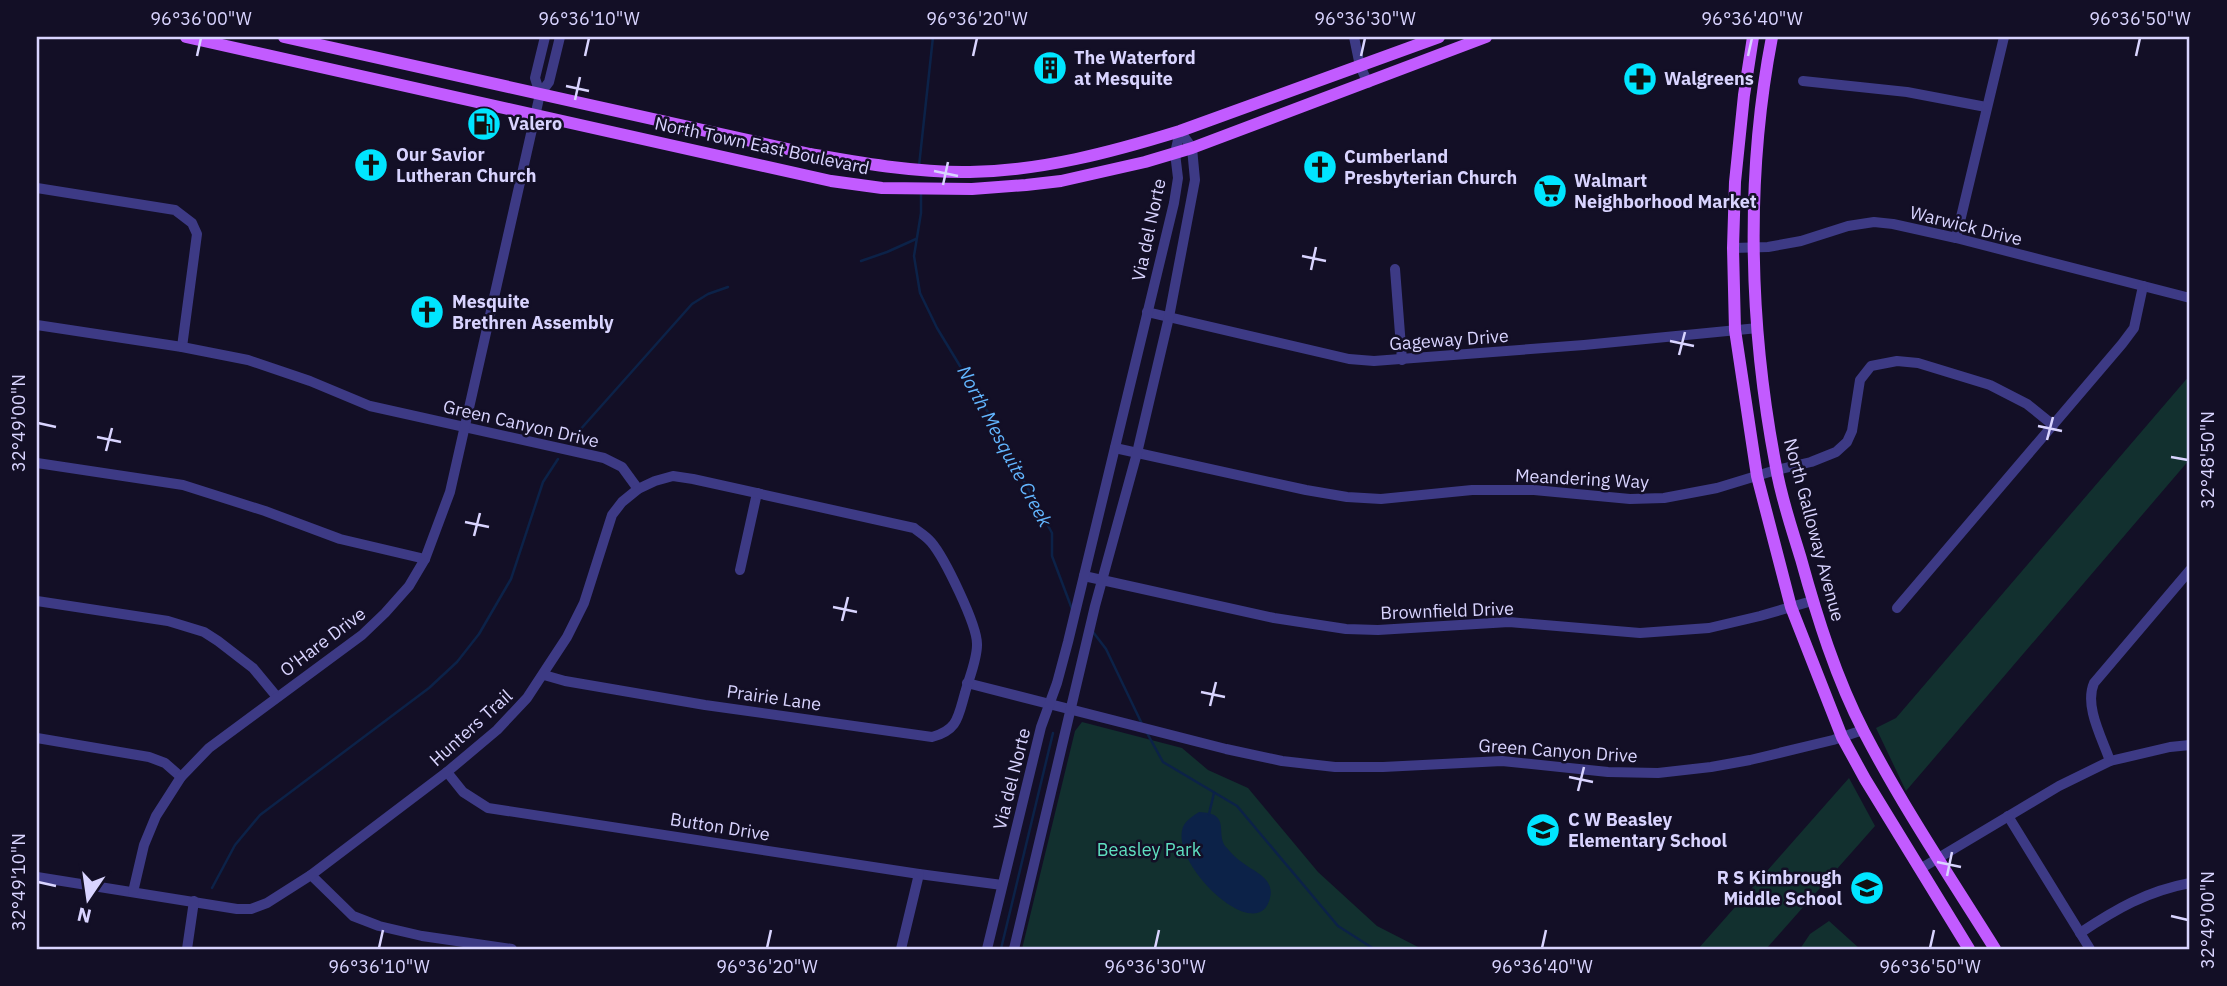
<svg xmlns="http://www.w3.org/2000/svg" width="2227" height="986" viewBox="0 0 2227 986" font-family="'IBM Plex Sans',sans-serif">
<style>
.green{fill:#12302f}
.water{fill:#0c2248}
.lines{fill:none;stroke-linecap:round;stroke-linejoin:round}
.stream{stroke:#0c2248;stroke-width:2.5}
.minor{stroke:#3d3a85;stroke-width:10}
.major{stroke:#c25bff;stroke-width:12}
.ticks{fill:none;stroke:#d9d4ff;stroke-width:2.5}
.labels{text-anchor:middle;stroke-width:5;stroke-linejoin:round;paint-order:stroke}
.poi-label{font-size:18px;font-weight:bold;fill:#d9d4ff;stroke:#130f26;text-anchor:start}
.street-label{font-size:18px;fill:#d9d4ff;stroke:#130f26}
.park-label{font-size:18px;fill:#5fe0c0;stroke:#130f26}
.water-label{font-size:19px;font-style:italic;fill:#62b6ff;stroke:#130f26}
.neatline{fill:none;stroke:#d9d4ff;stroke-width:2.5}
.ticks-label{font-size:18px;text-anchor:middle;fill:#d9d4ff}
</style>
<rect width="100%" height="100%" fill="#130f26"/>
<g class="green">
<polygon points="2190,375 2190,459 1906,791 1876,728 1896,718"/>
<polygon points="1082,722 1182,748 1208,770 1248,788 1318,872 1377,926 1422,949 1022,949 1075,731"/>
<polygon points="1849,778 1875,826 1766,949 1698,949"/>
<polygon points="1829,921 1860,949 1800,949 1810,934"/>
</g>
<path class="water" d="M1199,812C1233,813 1214,835 1227,848C1231,853 1237,859 1243,863C1255,872 1275,879 1270,898C1258,948 1169,864 1183,827C1186,820 1193,816 1199,812Z"/>
<g class="lines">
<g class="stream">
<polyline points="919,166 933,37"/>
<polyline points="921,193 921,213 914,256 920,293 937,328 1009,447 1012,459 1052,533 1052,556 1072,609"/>
<polyline points="861,261 887,252 916,239"/>
<polyline points="571,440 692,304 708,294 728,287"/>
<polyline points="1093,632 1106,649 1142,724"/>
<polyline points="1147,733 1163,762 1237,806 1338,926 1374,949"/>
<polyline points="1209,814 1214,793"/>
<polyline points="212,888 235,845 260,815 429,688 457,662 479,634 511,579 543,482 558,459"/>
<polyline points="1001,949 1053,733"/>
</g>
<g class="minor">
<polyline points="1354,37 1360,66 1368,83"/>
<polyline points="1803,81 1907,92 1986,107"/>
<polyline points="540,94 535,78 545,37"/>
<polyline points="37,188 175,210 192,223 197,234 182,347"/>
<polyline points="1956,238 2004,37"/>
<polyline points="1733,248 1768,247 1801,241 1848,226 1874,222 1893,224 1956,238 2190,298"/>
<polyline points="1395,269 1402,360"/>
<polyline points="1147,312 1349,359 1374,361 1584,345 1758,328"/>
<polyline points="37,325 182,347 248,360 310,381 370,406 604,458 622,467 638,489"/>
<polyline points="1115,448 1306,490 1347,497 1381,499 1472,490 1534,490 1630,499 1664,498 1717,488 1776,470 1811,462 1836,452 1847,442 1852,431 1860,380 1871,366 1897,361 1918,363 1990,385 2027,404 2053,425"/>
<polyline points="37,463 183,485 265,511 340,539 425,559"/>
<polyline points="740,570 757,493"/>
<polyline points="1084,576 1274,618 1346,629 1378,630 1509,622 1640,633 1709,628 1760,616 1812,601"/>
<polyline points="37,601 168,621 204,632 218,641 253,668 277,697"/>
<polyline points="1897,608 2122,344 2134,328 2143,286"/>
<polyline points="967,683 1226,749 1282,761 1335,767 1383,767 1502,761 1608,772 1658,773 1711,767 1750,760 1833,740 1863,730"/>
<polyline points="37,738 149,757 165,763 181,777"/>
<path d="M2110,761C2102,738 2084,706 2094,683L2190,570"/>
<polyline points="447,772 463,792 488,808 919,874 1002,885"/>
<polyline points="2008,816 2090,949"/>
<polyline points="1920,869 2059,786 2110,761 2170,747 2190,745"/>
<polyline points="311,875 353,916 379,926 422,936 512,949"/>
<path d="M37,877L237,909H251L267,903L311,875L447,772L497,730L527,698L567,637L584,603L612,515L622,502L638,489L655,481L673,476L693,479L914,528C919,532 926,536 931,542C944,557 978,626 977,645C977,660 969,678 965,693C958,717 958,730 932,737L705,705L565,681L544,675"/>
<polyline points="133,892 144,845 156,816 181,777 209,748 362,635 385,613 409,586 425,559 450,492 540,94 549,82 560,37"/>
<path d="M2080,933C2116,909 2147,891 2190,883"/>
<polyline points="187,949 194,901"/>
<polyline points="901,949 919,874"/>
<polyline points="987,949 1041,727 1057,683 1068,642 1174,203 1178,178 1175,153 1180,131"/>
<polyline points="1014,949 1095,606 1137,453 1169,317 1195,180 1192,148 1180,131"/>
</g>
<g class="major">
<polyline points="186,37 831,181 882,188 972,189 1026,185 1061,181 1145,162 1192,148 1486,37"/>
<path d="M284,37L810,154C862,163 916,173 970,172C1041,171 1112,152 1180,131L1439,37"/>
<polyline points="1753,37 1744,95 1735,182 1733,248 1735,330 1757,476 1791,607 1842,737 1865,779 1969,949"/>
<path d="M1772,37C1745,177 1749,327 1776,467C1781,498 1792,529 1801,559C1817,617 1836,678 1864,732C1903,807 1950,877 1995,949"/>
</g>
</g>
<path class="ticks" d="M197,56L201,38M585,56L589,38M973,56L977,38M1361,56L1365,38M1748,56L1752,38M2136,56L2140,38M566,86L589,91M575,100L580,77M934,171L958,176M943,185L948,162M1302,256L1326,261M1311,270L1316,247M1670,341L1694,346M1679,355L1685,332M38,423L56,427M2038,426L2062,431M97,437L121,442M2047,440L2053,417M106,451L112,428M2171,457L2188,460M465,522L489,527M474,536L480,513M833,607L857,612M842,621L848,597M1201,692L1225,697M1210,706L1216,682M1569,777L1593,782M1578,791L1584,767M1937,862L1961,867M1947,876L1952,852M38,882L56,886M2171,916L2188,920M379,948L383,930M767,948L771,930M1155,948L1159,930M1542,948L1546,930M1930,948L1934,930"/>
<defs>
<g id="building-disc" transform="scale(1.75)"><circle r="9.5" fill="#00e5ff" stroke="#130f26"/><path d="M-4-6H4V6H1V3H-1V6H-4ZM-2.5-4.3h1.7v1.8h-1.7ZM.8-4.3h1.7v1.8H.8ZM-2.5-1h1.7V.8h-1.7ZM.8-1h1.7V.8H.8Z" fill="#111"/></g>
<g id="pharmacy-disc" transform="scale(1.75)"><circle r="9.5" fill="#00e5ff" stroke="#130f26"/><path d="M-2-6h4v4h4v4h-4v4h-4v-4h-4v-4h4Z" fill="#111"/></g>
<g id="fuel-disc" transform="scale(1.75)"><circle r="9.5" fill="#00e5ff" stroke="#130f26"/><path d="M-5.5-6h7V0h2V4h1.3V-2.5L3-4.5l.8-.8L6-3V5H2.5V1h-1V6h-7ZM-4.2-4.7v3.2H.2V-4.7Z" fill="#111"/></g>
<g id="church-disc" transform="scale(1.75)"><circle r="9.5" fill="#00e5ff" stroke="#130f26"/><path d="M-1.2-6h2.4v3.5h3.3v2.4h-3.3V6h-2.4V-.1h-3.3v-2.4h3.3Z" fill="#111"/></g>
<g id="supermarket-disc" transform="scale(1.75)"><circle r="9.5" fill="#00e5ff" stroke="#130f26"/><path d="M-6-5.5h2.5l.6 2H6L4.5 2H-2.5L-4.4-4H-6ZM-1.5 3.2a1.3 1.3 0 1 0 .1 0ZM3 3.2a1.3 1.3 0 1 0 .1 0Z" fill="#111"/></g>
<g id="school-disc" transform="scale(1.75)"><circle r="9.5" fill="#00e5ff" stroke="#130f26"/><path d="M0-5L7-2L0 1L-7-2ZM-4 1L0 2.5L4 1V4Q0 6-4 4Z" fill="#111"/></g>
</defs>
<g fill-rule="evenodd">
<use href="#building-disc" x="1050" y="68"/>
<use href="#pharmacy-disc" x="1640" y="79"/>
<use href="#fuel-disc" x="484" y="124"/>
<use href="#church-disc" x="371" y="165"/>
<use href="#church-disc" x="1320" y="167"/>
<use href="#supermarket-disc" x="1550" y="191"/>
<use href="#church-disc" x="427" y="312"/>
<use href="#school-disc" x="1543" y="830"/>
<use href="#school-disc" x="1867" y="888"/>
</g>
<g class="labels">
<g class="poi-label">
<text x="1074" y="64">The Waterford<tspan x="1074" dy="21">at Mesquite</tspan></text>
<text x="1664" y="85">Walgreens</text>
<text x="508" y="130">Valero</text>
<text x="396" y="161">Our Savior<tspan x="396" dy="21">Lutheran Church</tspan></text>
<text x="1344" y="163">Cumberland<tspan x="1344" dy="21">Presbyterian Church</tspan></text>
<text x="1574" y="187">Walmart<tspan x="1574" dy="21">Neighborhood Market</tspan></text>
<text x="452" y="308">Mesquite<tspan x="452" dy="21">Brethren Assembly</tspan></text>
<text x="1568" y="826">C W Beasley<tspan x="1568" dy="21">Elementary School</tspan></text>
<text x="1842" y="884" text-anchor="end">R S Kimbrough<tspan x="1842" dy="21">Middle School</tspan></text>
</g>
<g class="street-label">
<text transform="translate(762 146) rotate(12)" y="6">North Town East Boulevard</text>
<text transform="translate(1966 226) rotate(14)" y="6">Warwick Drive</text>
<text transform="translate(1149 230) rotate(-78)" y="6">Via del Norte</text>
<text transform="translate(1449 340) rotate(-4)" y="6">Gageway Drive</text>
<text transform="translate(521 424) rotate(13)" y="6">Green Canyon Drive</text>
<text transform="translate(1582 479) rotate(3)" y="6">Meandering Way</text>
<text transform="translate(1814 530) rotate(75)" y="6">North Galloway Avenue</text>
<text transform="translate(1447 611) rotate(-2)" y="6">Brownfield Drive</text>
<text transform="translate(323 642) rotate(-37)" y="6">O'Hare Drive</text>
<text transform="translate(774 698) rotate(8)" y="6">Prairie Lane</text>
<text transform="translate(471 728) rotate(-42)" y="6">Hunters Trail</text>
<text transform="translate(1558 751) rotate(4)" y="6">Green Canyon Drive</text>
<text transform="translate(1012 779) rotate(-76)" y="6">Via del Norte</text>
<text transform="translate(720 827) rotate(9)" y="6">Button Drive</text>
</g>
<g class="park-label">
<text x="1149" y="856">Beasley Park</text>
</g>
<g class="water-label">
<text transform="translate(1005 446) rotate(62)" y="7">North Mesquite Creek</text>
</g>
</g>
<rect width="2227" height="986" fill="none" stroke="#130f26" stroke-width="77"/>
<g transform="translate(88 899) rotate(193)" stroke="#130f26" stroke-width="5" paint-order="stroke">
<path d="M0-5L12 26L0 18L-12 26Z" fill="#d9d4ff"/>
<text y="-10" font-size="19" font-weight="bold" text-anchor="middle" fill="#d9d4ff">N</text>
</g>
<rect x="38" y="38" width="2150" height="910" class="neatline"/>
<g class="ticks-label">
<text x="201" y="25">96°36'00"W</text>
<text x="589" y="25">96°36'10"W</text>
<text x="977" y="25">96°36'20"W</text>
<text x="1365" y="25">96°36'30"W</text>
<text x="1752" y="25">96°36'40"W</text>
<text x="2140" y="25">96°36'50"W</text>
<text transform="translate(19 423) rotate(-90)" y="6">32°49'00"N</text>
<text transform="translate(2208 460) rotate(-90)" y="6">32°48'50"N</text>
<text transform="translate(19 882) rotate(-90)" y="6">32°49'10"N</text>
<text transform="translate(2208 920) rotate(-90)" y="6">32°49'00"N</text>
<text x="379" y="973">96°36'10"W</text>
<text x="767" y="973">96°36'20"W</text>
<text x="1155" y="973">96°36'30"W</text>
<text x="1542" y="973">96°36'40"W</text>
<text x="1930" y="973">96°36'50"W</text>
</g>
</svg>
